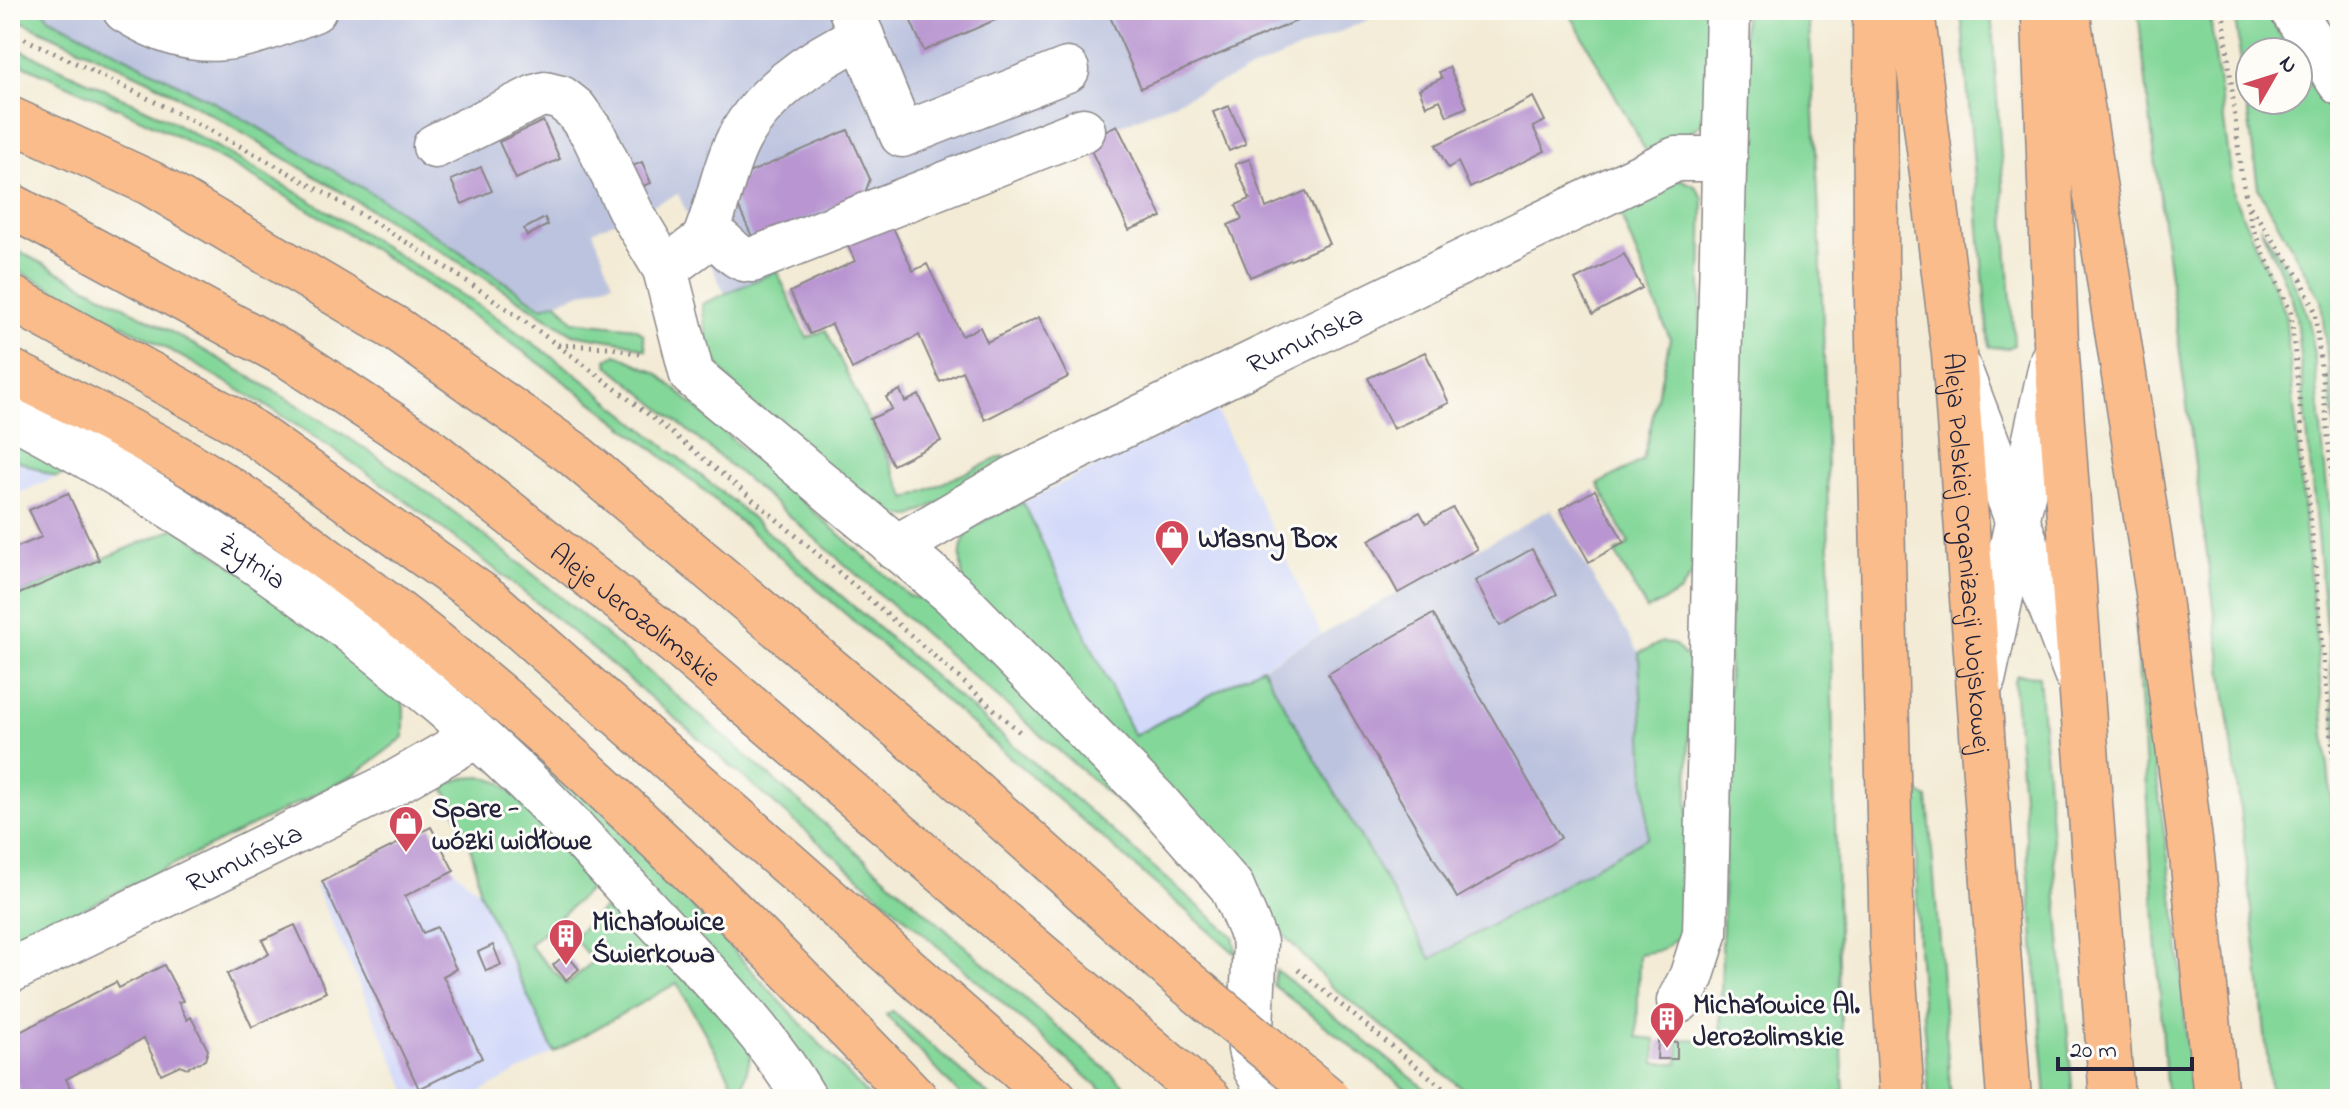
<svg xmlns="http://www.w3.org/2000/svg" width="2350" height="1109" viewBox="0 0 2350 1109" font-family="'Indie Flower',sans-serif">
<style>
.built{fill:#d2d9f9}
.industrial{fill:#bcc3de}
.green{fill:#83d799;stroke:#527c6a;stroke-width:2}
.building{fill:#b996d1}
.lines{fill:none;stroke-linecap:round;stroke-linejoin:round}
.minor-casing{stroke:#8a8688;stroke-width:47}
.major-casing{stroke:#8a8688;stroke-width:47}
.highway-casing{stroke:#8a8688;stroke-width:47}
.path{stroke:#8a8688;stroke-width:5;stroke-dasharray:2 6;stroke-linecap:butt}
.minor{stroke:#fff;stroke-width:44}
.major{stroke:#fabc8b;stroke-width:44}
.highway{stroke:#fabc8b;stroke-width:44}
.highway-bridge-casing{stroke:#8a8688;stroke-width:47;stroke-linecap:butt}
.highway-bridge{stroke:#fabc8b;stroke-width:44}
.labels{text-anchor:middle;stroke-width:6;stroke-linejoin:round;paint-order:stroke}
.street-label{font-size:28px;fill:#22223b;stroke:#fdfcf7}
.poi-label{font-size:28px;font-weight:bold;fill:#22223b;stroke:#fdfcf7;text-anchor:start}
</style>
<rect width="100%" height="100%" fill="#fdfcf7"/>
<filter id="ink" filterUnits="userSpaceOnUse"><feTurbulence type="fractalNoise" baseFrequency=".0125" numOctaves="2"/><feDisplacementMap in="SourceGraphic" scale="16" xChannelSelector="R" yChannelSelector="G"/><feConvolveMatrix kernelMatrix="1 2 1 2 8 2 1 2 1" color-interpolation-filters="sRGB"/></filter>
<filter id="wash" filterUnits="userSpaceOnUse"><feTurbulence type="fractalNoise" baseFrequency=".006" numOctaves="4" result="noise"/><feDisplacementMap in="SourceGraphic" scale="32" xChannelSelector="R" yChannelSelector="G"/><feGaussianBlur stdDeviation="1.8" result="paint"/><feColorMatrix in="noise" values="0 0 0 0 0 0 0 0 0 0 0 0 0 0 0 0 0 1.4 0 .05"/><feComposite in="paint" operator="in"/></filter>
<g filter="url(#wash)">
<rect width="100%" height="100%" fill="#f3ebd5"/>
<g class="built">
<polygon points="1216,410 1321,634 1134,736 1023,502"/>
<polygon points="10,457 56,477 10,497"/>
<polygon points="431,827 454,870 479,891 554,1052 467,1099 411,1099 315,886"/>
</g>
<g class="industrial">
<polygon points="44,10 1391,10 725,294 678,194 593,231 613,282 542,307 385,201 223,107 47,17"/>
<polygon points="1551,509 1639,653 1648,837 1430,959 1262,667"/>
</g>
<g class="green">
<polygon points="10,10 44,10 48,17 223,107 385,201 542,307 557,302 573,321 635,328 643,334 646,350 627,343 573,334 477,273 209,113 149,80 10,16"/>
<polygon points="1568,10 1712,10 1709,108 1702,123 1690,133 1648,155"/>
<path d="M1744,10H1808C1832,372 1828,736 1844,1099H1476L1331,986L1284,935L1247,868L965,590C951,526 971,528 1023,502L1134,736L1262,667L1431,959L1648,837L1639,653L1662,642L1675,645L1690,661L1686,931L1662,950L1639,954L1637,1037L1655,1039V1063H1678L1679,1039L1720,1040Z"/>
<polygon points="1961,10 1991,10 2014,345 2008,348 1989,347"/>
<path d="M2138,10H2209L2234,196L2285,312L2340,893V1099H2271C2239,735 2177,374 2138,10Z"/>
<polygon points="2234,10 2264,10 2292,52 2250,52 2250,100 2298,100 2298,62 2340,125 2340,477 2321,300 2258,188"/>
<path d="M10,45L166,118L308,199L492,314L572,371L731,500L1233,936L1237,955L701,488C557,370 406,264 244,172C168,129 89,95 10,59Z"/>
<polygon points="1680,179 1695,186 1703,198 1694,572 1679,593 1647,610 1615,553 1629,544 1598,484 1643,460 1670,339 1616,203"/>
<path d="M2260,225C2282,261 2304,293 2312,335L2340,621V772L2296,316L2292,298Z"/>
<path d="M10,247C133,310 254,374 370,452C488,531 596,627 704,719C850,845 995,972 1140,1099H1112C974,978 837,857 697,737C588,644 478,551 360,468C250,390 130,327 10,267Z"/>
<path d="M777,271L807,338L826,330L907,499L1003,456L1007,468L912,516L887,515C839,475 755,418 721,369C707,349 705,327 702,304Z"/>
<polygon points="616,354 657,373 909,596 946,604 1196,870 749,481 608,365 607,360"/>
<polygon points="89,420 161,460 557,761 871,1099 819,1099 667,914 121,461"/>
<polygon points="10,430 75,471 56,477 10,457"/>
<polygon points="176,528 275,594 400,695 404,707 404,737 353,776 10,945 10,598"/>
<polygon points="2135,622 2178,931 2191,1099 2167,1099"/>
<polygon points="2017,675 2039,676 2073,1099 2046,1099 2014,681"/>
<path d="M484,777L502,783L596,884L529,945L567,985L593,961L573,937L611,902L753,1047L742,1089L738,1092L677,983L554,1052L479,891C477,852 459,820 443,785L464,778Z"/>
<polygon points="1915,790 1928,798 1951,1099 1929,1099 1918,947"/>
<polygon points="1276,970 1438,1099 1419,1099 1273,985"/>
<polygon points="892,1011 993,1099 964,1099 886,1015"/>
</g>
<g id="blocks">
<g class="building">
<polygon points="906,10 1018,10 924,51"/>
<polygon points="1113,10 1322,10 1141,88 1108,12"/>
<polygon points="1449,67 1467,107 1447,116 1440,100 1426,106 1419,89 1442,78 1439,72"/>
<polygon points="1533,97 1545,121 1533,127 1545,151 1470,188 1458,162 1448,168 1436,145"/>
<polygon points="1229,106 1246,144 1229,151 1213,112"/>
<polygon points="543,121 560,159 516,179 499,142"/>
<polygon points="1117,125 1162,217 1129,230 1086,140"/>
<polygon points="848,130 870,179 865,193 754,241 733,195 746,174"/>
<polygon points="1250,159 1266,208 1306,191 1329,244 1250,277 1228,225 1242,219 1236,205 1250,199 1235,164"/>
<polygon points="642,162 651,183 638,188 628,168"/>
<polygon points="481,167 492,191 462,204 451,180"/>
<polygon points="545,218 548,225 527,236 524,229"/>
<polygon points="890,221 913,271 927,264 962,336 980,327 987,342 1039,317 1068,377 985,420 962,371 940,382 919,335 852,369 832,324 810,334 790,292 855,261 846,242"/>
<polygon points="1624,254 1642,288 1593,314 1575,280"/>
<polygon points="1425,352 1449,403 1393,429 1368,378"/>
<polygon points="900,390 905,402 919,395 941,441 893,465 870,419 892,409 886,397"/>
<polygon points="1595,490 1624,542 1589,562 1560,510"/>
<polygon points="68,493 99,560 10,598 10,550 42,537 29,510"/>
<polygon points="1453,508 1477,549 1398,593 1369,540 1420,512 1426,523"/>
<polygon points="1532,549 1557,594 1500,626 1475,581"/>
<polygon points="1433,614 1561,838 1457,898 1328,674"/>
<polygon points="431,827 454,871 405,896 423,933 437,927 456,969 443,976 482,1058 419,1089 322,881"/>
<polygon points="295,925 326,992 252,1027 227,974 269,954 262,940"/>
<polygon points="493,945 501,965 486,971 478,952"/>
<polygon points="566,954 579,969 566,980 553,965"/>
<polygon points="164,965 183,1001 178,1002 187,1020 191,1017 208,1050 205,1060 187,1068 180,1065 161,1074 144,1038 66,1079 75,1099 23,1099 10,1070 10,1037 116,982 119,988"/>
<polygon points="1658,1041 1677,1042 1677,1059 1657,1059"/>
</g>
</g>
</g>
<g filter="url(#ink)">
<use href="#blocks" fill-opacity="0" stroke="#8a8688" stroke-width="2"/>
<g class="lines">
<g class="minor-casing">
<g id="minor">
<path d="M125,10C199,56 240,40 314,10"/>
<polyline points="851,10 902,135 1067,70"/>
<polyline points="2292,10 2340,83"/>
<polyline points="435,146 535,97 545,94 561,98 575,109 593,134 632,214 665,269 692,375 954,595 1156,801 1232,887 1255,942 1250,1049 1255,1068 1274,1099"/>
<path d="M705,237C717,208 722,177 734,149C756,97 813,59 862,36"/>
<path d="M665,269L711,235C727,241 734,261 752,260L1083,130"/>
<polyline points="1960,371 2076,673"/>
<path id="s1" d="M10,414C191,510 364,628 513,769C562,814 606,865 651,914C706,973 764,1029 805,1099"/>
<path id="s2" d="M895,548L1015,478L1676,159H1725"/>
<polyline points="1983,680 2052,360"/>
<path id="s3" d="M10,971L391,785L476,736"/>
<polyline points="1679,1001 1691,978 1705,934 1728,10"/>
</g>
</g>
<g class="major-casing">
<g id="major">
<path id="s4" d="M10,205L290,357L419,442L674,642L1209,1099"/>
<polyline points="10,297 239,423 490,601 1055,1099"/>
</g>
</g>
<g class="highway-casing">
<g id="highway">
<polyline points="1875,10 1876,254 1892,947 1902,1099"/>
<path id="s5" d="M1912,10L1954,354L2009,1099"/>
<polyline points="2067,10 2160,606 2192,856 2216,1099"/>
<polyline points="2044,20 2056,342 2112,1099"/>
<polyline points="10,119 150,183 396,329 571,452 946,767 1184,980"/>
<path d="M10,371C85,408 163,446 234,492C264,511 293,534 322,556C543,715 728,904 916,1099"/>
</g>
</g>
<g class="path">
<polyline points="2223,10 2241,172 2252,227 2291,313 2340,829"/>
<path d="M10,32C182,112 354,201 510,311C690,438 858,588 1023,735"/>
<polyline points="2250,207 2301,279 2315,311 2340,553"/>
<polyline points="558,345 608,347 639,354"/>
<polyline points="1298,970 1457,1099"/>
</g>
<use href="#minor" class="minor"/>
<use href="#major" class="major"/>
<use href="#highway" class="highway"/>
<g class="highway-bridge-casing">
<polyline id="highway-bridge" points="1184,980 1328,1099"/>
</g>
<use href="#highway-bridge" class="highway-bridge"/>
</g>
</g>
<defs>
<g id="shop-pin" transform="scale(1.8)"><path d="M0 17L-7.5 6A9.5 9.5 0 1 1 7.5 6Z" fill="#d1495b" stroke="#fdfcf7"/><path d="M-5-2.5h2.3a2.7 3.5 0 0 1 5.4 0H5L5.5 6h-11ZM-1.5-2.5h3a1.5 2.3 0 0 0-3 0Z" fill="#fff"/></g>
<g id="building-pin" transform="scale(1.8)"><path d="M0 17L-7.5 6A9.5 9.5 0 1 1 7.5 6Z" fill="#d1495b" stroke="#fdfcf7"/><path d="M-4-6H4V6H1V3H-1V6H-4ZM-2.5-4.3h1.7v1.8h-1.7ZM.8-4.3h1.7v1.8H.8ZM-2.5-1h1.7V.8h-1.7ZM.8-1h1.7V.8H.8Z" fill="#fff"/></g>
</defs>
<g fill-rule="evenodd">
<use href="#shop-pin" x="1172" y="537"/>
<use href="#shop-pin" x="406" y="823"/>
<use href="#building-pin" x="566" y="936"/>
<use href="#building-pin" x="1667" y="1019"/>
</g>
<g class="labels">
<g class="street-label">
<text dy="10" stroke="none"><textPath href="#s2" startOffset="460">Rumuńska</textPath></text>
<text dy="10" stroke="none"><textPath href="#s5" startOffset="546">Aleja Polskiej Organizacji Wojskowej</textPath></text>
<text dy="10" stroke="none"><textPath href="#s1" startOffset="284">Żytnia</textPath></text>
<text dy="10" stroke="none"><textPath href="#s4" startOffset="750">Aleje Jerozolimskie</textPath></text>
<text dy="10" stroke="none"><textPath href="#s3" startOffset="260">Rumuńska</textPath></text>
</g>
<g class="poi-label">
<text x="1198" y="547">Własny Box</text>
<text x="432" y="817">Spare -<tspan x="432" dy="32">wózki widłowe</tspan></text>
<text x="592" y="930">Michałowice<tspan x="592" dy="32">Świerkowa</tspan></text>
<text x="1693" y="1013">Michałowice Al.<tspan x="1693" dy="32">Jerozolimskie</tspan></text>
</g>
</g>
<rect width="2350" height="1109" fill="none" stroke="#fdfcf7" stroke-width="40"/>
<g transform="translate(2274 76) rotate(51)"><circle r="38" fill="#fdfcf7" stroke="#a5a5ac" stroke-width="2"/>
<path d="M0-6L14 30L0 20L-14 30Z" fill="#d1495b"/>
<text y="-12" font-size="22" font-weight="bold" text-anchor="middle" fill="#22223b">N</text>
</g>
<path d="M2058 1057v12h134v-12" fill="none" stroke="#22223b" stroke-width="4"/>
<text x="2070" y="1057" font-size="24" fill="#22223b" stroke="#fdfcf7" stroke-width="6" paint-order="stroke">20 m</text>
</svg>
